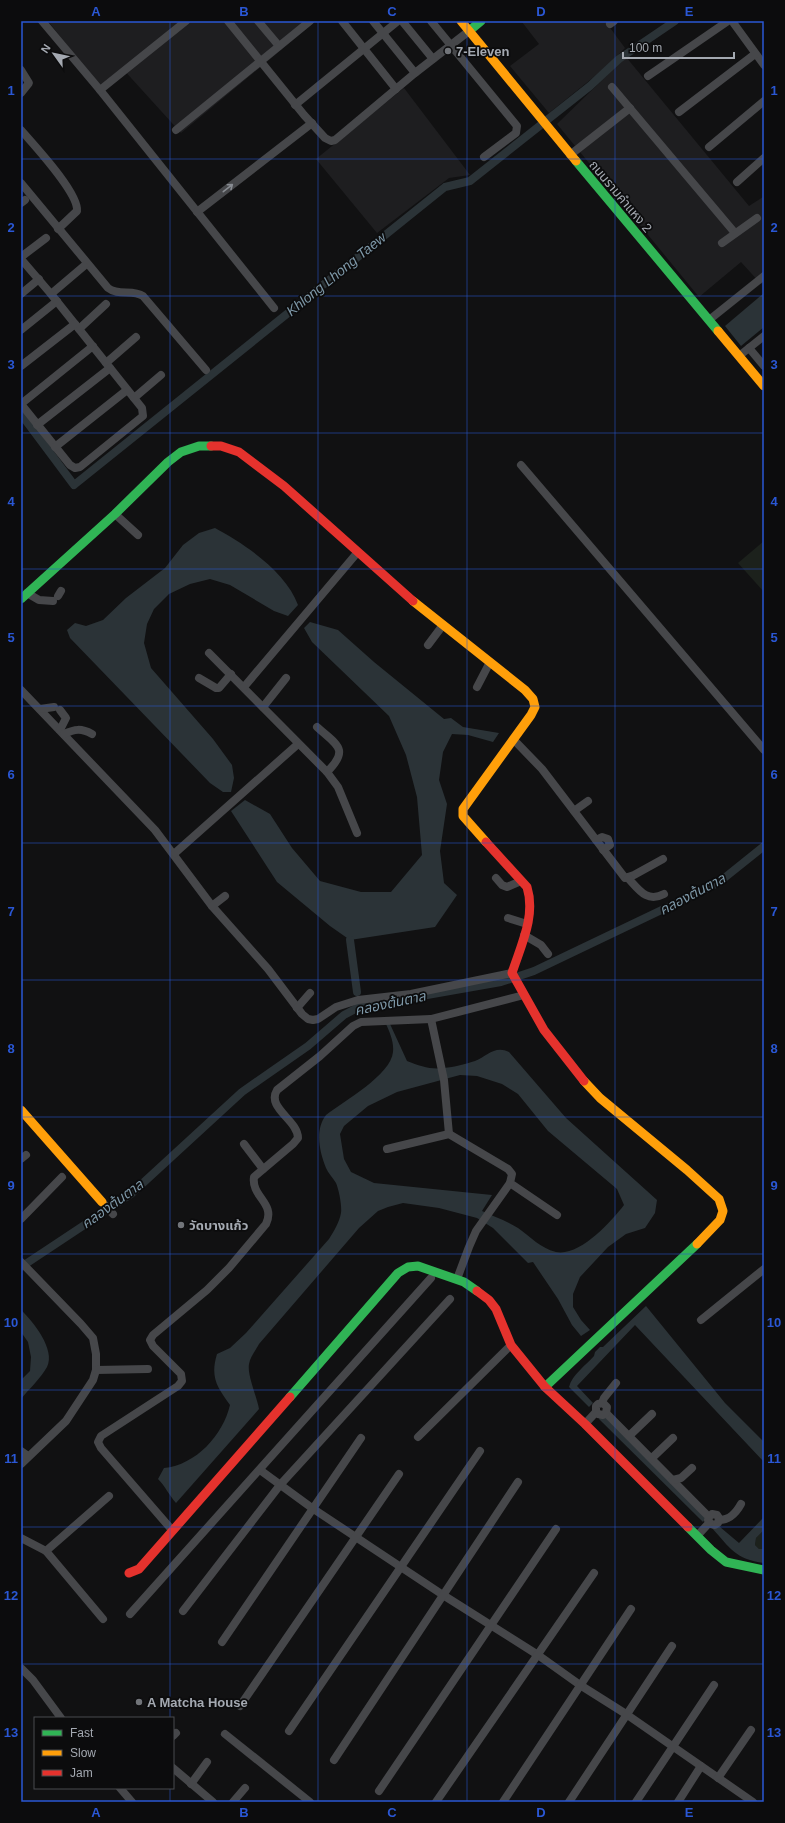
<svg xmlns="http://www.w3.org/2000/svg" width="785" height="1823" viewBox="0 0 785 1823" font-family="Helvetica,'Noto Sans Thai',sans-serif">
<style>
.built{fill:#1e1e20}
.green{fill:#1c211c}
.water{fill:#2b3337;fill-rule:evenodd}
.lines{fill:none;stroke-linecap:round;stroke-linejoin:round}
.canal{stroke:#2b3337;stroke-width:8}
.street{stroke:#46474a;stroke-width:8}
.fast{stroke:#30b455;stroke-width:9}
.slow{stroke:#ff9f0a;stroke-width:9}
.jam{stroke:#e5322d;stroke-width:9}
.oneway{stroke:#888c92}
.grid{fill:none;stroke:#2a57d4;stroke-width:1;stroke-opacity:0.55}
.poi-dot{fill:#717479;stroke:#0c0c0d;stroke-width:1.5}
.labels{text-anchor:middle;stroke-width:3.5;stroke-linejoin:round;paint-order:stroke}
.poi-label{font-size:13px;font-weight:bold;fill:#a4a9b1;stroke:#0c0c0d;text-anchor:start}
.street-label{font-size:13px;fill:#a4a9b1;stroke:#0c0c0d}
.water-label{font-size:14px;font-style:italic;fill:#7e98a8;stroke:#0c0c0d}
.neatline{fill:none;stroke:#2a57d4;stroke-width:1.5}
.grid-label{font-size:13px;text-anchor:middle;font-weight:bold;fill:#2a57d4}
</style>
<rect width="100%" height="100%" fill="#111112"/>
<g class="built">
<polygon points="48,21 316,21 181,133 122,68 99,86"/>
<polygon points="523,21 605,21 625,48 605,68 549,113 510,66 539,44 522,22"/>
<polygon points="626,57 749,206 763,197 764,199 764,282 761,284 741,262 699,297 557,124"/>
<polygon points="404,88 470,175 449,178 377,233 316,159"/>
</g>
<g class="green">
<polygon points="764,541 764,592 738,563"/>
<polygon points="764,1530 764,1549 759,1549 755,1545 756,1538"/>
</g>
<g class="water">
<polygon points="764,293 764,327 741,346 725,326"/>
<path d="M215,528C245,544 286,572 298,605L288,616L274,611L230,585L210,579L190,584L169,594L154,609L147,624L144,643L151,668L213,739L232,765L234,778L231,792H223L210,783L70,638L67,630L75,623L86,626L103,620L126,598L165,568L183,545L199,533Z"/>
<polygon points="310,622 338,630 374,662 444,719 451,718 463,727 499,733 493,742 468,735 452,734 443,752 439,780 447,804 440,851 444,883 457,895 435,927 350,940 330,926 277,882 231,811 245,800 270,814 292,848 320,881 361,892 391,892 422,855 417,797 406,755 389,716 312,642 304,628"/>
<path d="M386,1024H390L407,1061C420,1066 431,1070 444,1068C454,1067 466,1064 475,1061C487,1056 495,1045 509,1052L566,1118L657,1200L655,1213L645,1228L626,1234L608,1247L580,1277L573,1294V1307L581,1320L590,1330L581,1336L572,1325L558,1299L533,1262L528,1263L493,1228L477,1218L439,1208L403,1203L388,1207L378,1211L359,1228L259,1344C256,1350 250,1357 249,1364C247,1375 257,1397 259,1409L176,1503C169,1495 165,1486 158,1479L164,1468C196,1465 223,1435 230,1405C217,1387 210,1377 217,1354L230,1348L246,1333L329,1239C334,1231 339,1223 341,1213C342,1206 339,1190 336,1183C333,1178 328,1173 326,1168C319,1151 315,1129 326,1115C344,1101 391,1075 393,1052C394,1042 390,1033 386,1024ZM460,1075L477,1076L502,1084L518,1094L548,1131L617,1189L624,1205C611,1222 579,1257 556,1252C540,1248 531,1237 518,1228C507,1221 493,1216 482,1211L492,1195L374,1183L351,1172L344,1159L340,1134L344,1126L368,1106L397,1092Z"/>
<path d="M646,1306L725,1403L764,1442V1462L635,1325L577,1386L593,1403L589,1407L569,1387C572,1375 586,1365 594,1356L595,1352L600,1347H603Z"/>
<path d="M21,1310C33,1321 56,1350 47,1367C41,1378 29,1389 21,1399V1380L30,1371L31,1357L28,1342L21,1332Z"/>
<polygon points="603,1415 706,1517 703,1522 599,1419 600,1417"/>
<path d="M764,1517V1530L756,1538L755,1545L759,1549H764V1563C735,1559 730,1548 712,1528L720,1527L739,1543Z"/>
</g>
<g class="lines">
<g class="canal">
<polyline points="21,414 74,485 445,187 470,181 590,86 619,59 675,21"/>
<polyline points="350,940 357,992"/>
<polyline points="21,1267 131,1194 242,1092 308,1046 344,1015 359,1007 501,982 534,971 718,883 764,846"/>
</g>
<g class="street">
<polyline points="42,21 100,90 274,308"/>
<polyline points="228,21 304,115 325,138 331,141 335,140 415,73 469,31"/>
<polyline points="258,21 279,46"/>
<polyline points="342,21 396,89"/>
<polyline points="373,21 415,73"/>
<polyline points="402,21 433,59"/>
<polyline points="431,21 517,126 516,133 484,157"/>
<polyline points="732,21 764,65"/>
<polyline points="610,24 614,21"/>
<polyline points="21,70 29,83 21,93"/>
<polyline points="648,76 728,21"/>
<polyline points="612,87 735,233"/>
<polyline points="100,90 186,21"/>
<polyline points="295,105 398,21"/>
<polyline points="679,112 755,54"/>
<path d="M21,130C34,145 79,193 77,211L58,229"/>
<polyline points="176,130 310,21"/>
<polyline points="709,147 764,101"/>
<polyline points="570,155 630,108"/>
<polyline points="737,182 764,158"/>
<path d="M21,183L108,288C118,296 133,289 143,296L206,370"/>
<polyline points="21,203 25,200"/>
<polyline points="197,212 312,123"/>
<polyline points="722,243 757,218"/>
<polyline points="21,257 46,238"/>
<polyline points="21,259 51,294 142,408 143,416 80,467 75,468 70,465 21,404 93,346"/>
<polyline points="21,294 39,279"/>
<polyline points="51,294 84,266"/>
<polyline points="709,320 764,276"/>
<polyline points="79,329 106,304"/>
<polyline points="21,330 57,301"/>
<polyline points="749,348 764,366"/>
<polyline points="739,356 764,336"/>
<polyline points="106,363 136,337"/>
<polyline points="21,366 75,324"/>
<polyline points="134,398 161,375"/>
<polyline points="37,425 110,368"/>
<polyline points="55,447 127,390"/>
<polyline points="521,465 764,750"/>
<polyline points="115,514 138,535"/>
<polyline points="27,593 39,600 53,601"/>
<polyline points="58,596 61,591"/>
<polyline points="428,645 443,625"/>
<polyline points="209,653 327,772 338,787 357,833"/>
<polyline points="199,678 216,688 219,688 231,674"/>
<polyline points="244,687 357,553"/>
<polyline points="477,687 490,662"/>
<polyline points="21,690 155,830 212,906 268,969 302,1014 308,1019 313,1020 318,1019 336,1007 358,1000 411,994 512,973"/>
<polyline points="263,707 286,678"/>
<polyline points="40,709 54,707"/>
<path d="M317,727C337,745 350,749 327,772"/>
<polyline points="60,730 66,718 60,710"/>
<path d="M64,734C75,729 81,728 92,734"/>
<polyline points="513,739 542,769 625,878 634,875 663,859"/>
<polyline points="574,811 588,801"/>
<polyline points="596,840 602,837 608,839 610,845 603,850"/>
<polyline points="175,853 298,744"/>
<polyline points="496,878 502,885 507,887 521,881"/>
<path d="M628,878C639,890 647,903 664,894"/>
<polyline points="212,906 225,896"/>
<polyline points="508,918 527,924"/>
<polyline points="524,935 541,945 548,954"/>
<polyline points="297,1008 310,993"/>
<polyline points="431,1019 444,1080 449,1134"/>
<polyline points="244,1144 263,1169"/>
<polyline points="387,1149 449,1134 508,1169 512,1174 510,1183 557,1215"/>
<polyline points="21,1159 26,1155"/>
<polyline points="102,1202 113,1214"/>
<polyline points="21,1219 62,1177"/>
<polyline points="21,1262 81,1324 93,1338 96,1354 96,1370 93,1380 66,1421 21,1464"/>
<polyline points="457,1279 469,1247 476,1231 510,1183"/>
<polyline points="701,1320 764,1269"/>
<polyline points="96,1370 148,1369"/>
<polyline points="602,1403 604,1398 616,1383"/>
<polyline points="606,1413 709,1517 708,1520 711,1524 715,1525 718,1523 719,1518 717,1515 712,1514 709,1517"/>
<polyline points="585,1424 596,1412 596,1406 598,1404 603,1403 607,1407 606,1413 603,1415 598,1414 596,1412"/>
<polyline points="629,1436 652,1414"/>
<polyline points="418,1437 511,1345"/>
<polyline points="21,1451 28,1456"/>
<polyline points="652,1458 673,1438"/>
<polyline points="260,1470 312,1508 443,1595 538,1655 580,1685 626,1714 753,1802"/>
<polyline points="673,1480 681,1478 692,1468"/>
<path d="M719,1520C730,1520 736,1513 741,1504"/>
<path d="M172,1530L101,1448L98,1442L101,1436L178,1386L182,1381L181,1374L153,1346L150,1340L153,1335L207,1290L229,1268L266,1224C276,1203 251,1197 254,1177L293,1144L298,1138C298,1120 266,1108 277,1090L320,1056L353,1026L361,1022L431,1019L524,995"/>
<polyline points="697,1536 709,1523"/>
<polyline points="21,1538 46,1551 109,1496"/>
<polyline points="46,1551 103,1619"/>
<polyline points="183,1611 280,1485 450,1299"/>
<polyline points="130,1614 431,1278"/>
<polyline points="222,1642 361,1438"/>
<polyline points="21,1668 33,1680 61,1718"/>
<polyline points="240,1706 399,1474"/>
<polyline points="289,1731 480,1451"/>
<polyline points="225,1734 310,1802"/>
<polyline points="173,1736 176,1733"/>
<polyline points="334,1760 518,1482"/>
<polyline points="173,1768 213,1802"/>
<polyline points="718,1778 751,1730"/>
<polyline points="191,1784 207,1762"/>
<polyline points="120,1788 132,1802"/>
<polyline points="379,1791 556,1529"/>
<polyline points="233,1802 245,1788"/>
<polyline points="436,1802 594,1573"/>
<polyline points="503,1802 631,1609"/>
<polyline points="569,1802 672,1646"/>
<polyline points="636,1802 714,1685"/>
<polyline points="678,1802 701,1766"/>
</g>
<g class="fast">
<polyline points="469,31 481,21"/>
<polyline points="576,161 718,331"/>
<polyline points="21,599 115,514 168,462 181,452 199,446 211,446"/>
<polyline points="545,1387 697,1244"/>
<polyline points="290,1397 398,1273 408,1267 418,1266 464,1282 477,1291"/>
<polyline points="688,1527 711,1550 726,1562 764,1570"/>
</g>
<g class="slow">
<polyline points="461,21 576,161"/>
<polyline points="718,331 764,386"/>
<polyline points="413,601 525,690 533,699 535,707 531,715 463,809 463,816 486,842"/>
<polyline points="584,1081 600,1098 687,1170 719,1199 723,1211 720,1220 697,1244"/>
<polyline points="21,1110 102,1202"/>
</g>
<g class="jam">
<polyline points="211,446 221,446 239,452 284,486 413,601"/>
<path d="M486,842L527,887C536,916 521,945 512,973L544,1030L584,1081"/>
<polyline points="477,1291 489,1300 496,1309 511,1345 545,1387 585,1424 688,1527"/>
<polyline points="129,1573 139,1569 290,1397"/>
</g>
</g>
<defs><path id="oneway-shaft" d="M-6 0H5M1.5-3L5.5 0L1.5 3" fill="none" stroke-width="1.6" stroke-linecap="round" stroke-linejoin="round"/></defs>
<use class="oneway" href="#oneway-shaft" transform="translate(228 188) rotate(-38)"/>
<path class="grid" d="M170,21V1718M318,21V1802M467,21V1802M615,21V1802M21,159H764M21,296H764M21,433H764M21,569H764M21,706H764M21,843H764M21,980H764M21,1117H764M21,1254H764M21,1390H764M21,1527H764M21,1664H764M170,1788V1802"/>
<g class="poi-dot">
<circle cx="448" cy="51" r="4"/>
<circle cx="181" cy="1225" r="4"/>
<circle cx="139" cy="1702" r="4"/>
</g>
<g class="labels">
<g class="poi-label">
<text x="456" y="56">7-Eleven</text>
<text x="189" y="1230">วัดบางแก้ว</text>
<text x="147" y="1707">A Matcha House</text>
</g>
<g class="street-label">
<text transform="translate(621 196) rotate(50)" y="5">ถนนรามคำแหง 2</text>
</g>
<g class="water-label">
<text transform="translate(336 274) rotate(-39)" y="5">Khlong Lhong Taew</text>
<text transform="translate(692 894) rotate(-28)" y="5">คลองต้นตาล</text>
<text transform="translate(390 1003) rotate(-12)" y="5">คลองต้นตาล</text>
<text transform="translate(112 1204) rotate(-36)" y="5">คลองต้นตาล</text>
</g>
</g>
<rect width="785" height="1823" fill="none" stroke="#0c0c0d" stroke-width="44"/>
<rect x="34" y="1717" width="140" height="72" fill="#0c0c0d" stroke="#494b4f"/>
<rect x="42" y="1730" width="20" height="6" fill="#30b455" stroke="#494b4f"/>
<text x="70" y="1737" font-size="12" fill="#a4a9b1">Fast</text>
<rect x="42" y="1750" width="20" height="6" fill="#ff9f0a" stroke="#494b4f"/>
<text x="70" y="1757" font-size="12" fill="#a4a9b1">Slow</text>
<rect x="42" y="1770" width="20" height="6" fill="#e5322d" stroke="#494b4f"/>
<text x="70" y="1777" font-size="12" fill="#a4a9b1">Jam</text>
<g transform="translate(54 54) rotate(303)" stroke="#0c0c0d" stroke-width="3" paint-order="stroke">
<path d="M0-3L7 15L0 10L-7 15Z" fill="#a4a9b1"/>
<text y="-6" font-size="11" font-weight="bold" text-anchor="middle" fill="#a4a9b1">N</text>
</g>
<path d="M623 52v6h111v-6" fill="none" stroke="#a4a9b1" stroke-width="2"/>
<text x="629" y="52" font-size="12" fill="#a4a9b1" stroke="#0c0c0d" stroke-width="3" paint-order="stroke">100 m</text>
<rect x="22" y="22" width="741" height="1779" class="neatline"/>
<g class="grid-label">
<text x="96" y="16">A</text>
<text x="244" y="16">B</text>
<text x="392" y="16">C</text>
<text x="541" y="16">D</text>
<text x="689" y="16">E</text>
<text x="11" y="95">1</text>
<text x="774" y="95">1</text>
<text x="11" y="232">2</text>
<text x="774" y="232">2</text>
<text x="11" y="369">3</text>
<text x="774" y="369">3</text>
<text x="11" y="506">4</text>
<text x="774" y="506">4</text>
<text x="11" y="642">5</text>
<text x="774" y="642">5</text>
<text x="11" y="779">6</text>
<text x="774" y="779">6</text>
<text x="11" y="916">7</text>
<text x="774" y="916">7</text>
<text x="11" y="1053">8</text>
<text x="774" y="1053">8</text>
<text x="11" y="1190">9</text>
<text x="774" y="1190">9</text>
<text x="11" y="1327">10</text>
<text x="774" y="1327">10</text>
<text x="11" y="1463">11</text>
<text x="774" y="1463">11</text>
<text x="11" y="1600">12</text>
<text x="774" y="1600">12</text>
<text x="11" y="1737">13</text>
<text x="774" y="1737">13</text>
<text x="96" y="1817">A</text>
<text x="244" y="1817">B</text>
<text x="392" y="1817">C</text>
<text x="541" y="1817">D</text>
<text x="689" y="1817">E</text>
</g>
</svg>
